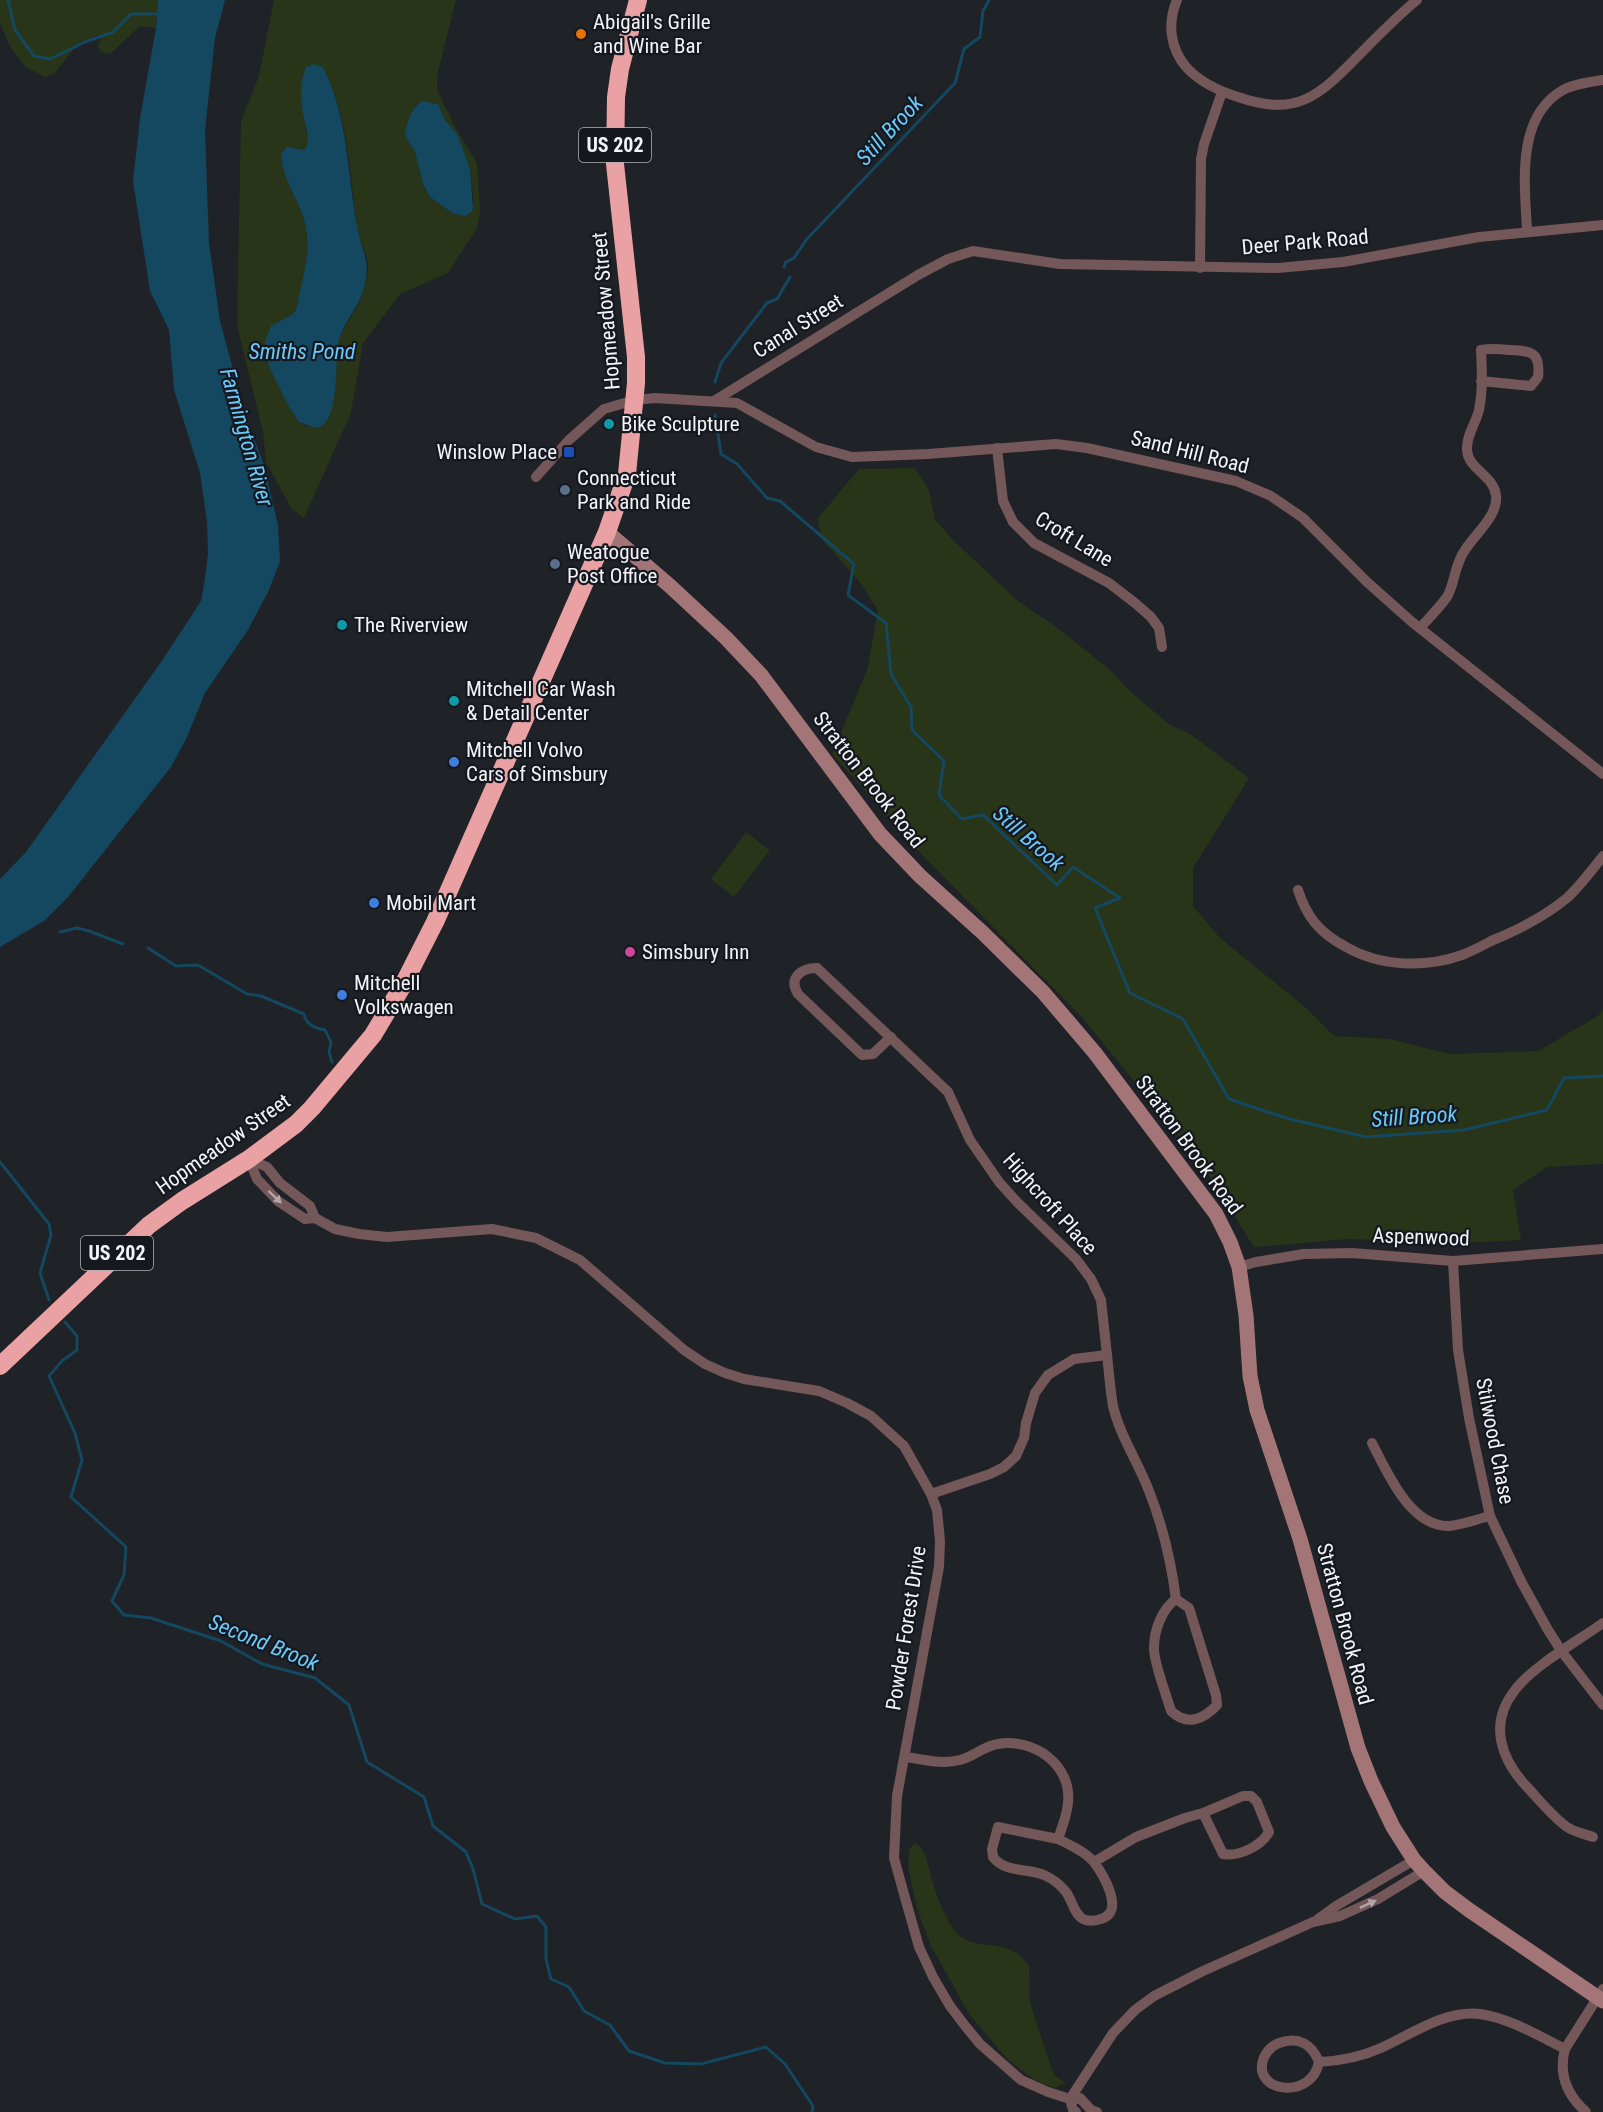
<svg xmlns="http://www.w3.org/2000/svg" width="1603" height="2112" viewBox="0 0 1603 2112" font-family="'Roboto Condensed',sans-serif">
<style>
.green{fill:#283518;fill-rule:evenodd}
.water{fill:#134860}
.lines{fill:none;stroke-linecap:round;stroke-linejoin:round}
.stream{stroke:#134860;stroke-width:3}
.street{stroke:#745758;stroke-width:10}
.secondary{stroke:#a37577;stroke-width:15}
.highway{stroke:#e9a1a4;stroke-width:18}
.oneway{fill:#b3a6a8}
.food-dot{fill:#e8710a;stroke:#15181e;stroke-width:2}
.culture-dot{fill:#0f9aa8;stroke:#15181e;stroke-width:2}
.transit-dot{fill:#1a4fb4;stroke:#15181e;stroke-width:2}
.service-dot{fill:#5c6f8a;stroke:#15181e;stroke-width:2}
.shop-dot{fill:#3f7fe0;stroke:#15181e;stroke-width:2}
.hotel-dot{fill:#d1479c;stroke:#15181e;stroke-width:2}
.labels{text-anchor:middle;stroke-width:4.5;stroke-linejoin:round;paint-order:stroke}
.shield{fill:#15181e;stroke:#b0b2b7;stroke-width:1.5}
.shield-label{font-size:20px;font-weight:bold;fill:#f2f4f8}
.poi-label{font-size:21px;fill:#f2f4f8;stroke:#15181e;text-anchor:start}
.street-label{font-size:21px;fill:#f2f4f8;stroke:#15181e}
.water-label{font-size:22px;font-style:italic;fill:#6bcafc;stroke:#15181e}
</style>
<rect width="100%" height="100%" fill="#1f2227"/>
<g class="green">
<polygon points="0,0 158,0 156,28 140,26 110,54 100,51 98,46 101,38 97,35 74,48 55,73 45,77 26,67 12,50 0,24"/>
<path d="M274,0H456L437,76V89L455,127L477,163L480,212L477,228L448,273L400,294L363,343L351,413L304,518L291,508L266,462L263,432L237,325L241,121L259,76ZM323,67C348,116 350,174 357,228C359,238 364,248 367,258C369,266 367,277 365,285C361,307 344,323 338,343L334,401L306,427L299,422L289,407L278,322L293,314L297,307C302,274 313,253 304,220C298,198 281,177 281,154L288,147L305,150L308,142L301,100L303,74ZM422,101L438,104L445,120L458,135L470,169L474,203L452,213L430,197L423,185L415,152L405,136C406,123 411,108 422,101Z"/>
<polygon points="915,468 929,490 935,520 955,542 1018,601 1059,629 1109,669 1131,692 1170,725 1190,734 1249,778 1193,868 1193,906 1220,938 1305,1007 1334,1036 1391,1039 1449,1054 1538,1051 1598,1016 1603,1009 1603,1164 1547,1167 1513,1190 1521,1240 1463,1243 1348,1239 1254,1247 1204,1168 1082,1017 924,857 832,754 867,670 878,611 863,586 821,538 818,518 859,469"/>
<polygon points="746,832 770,850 734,897 711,879"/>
<path d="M915,1843C928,1851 928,1867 932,1880C936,1895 944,1914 952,1927C966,1950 992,1941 1011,1950C1018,1953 1024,1960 1029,1965L1030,2002L1037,2025L1054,2075L1065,2083L1054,2088L1035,2080L1008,2060L969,2014L931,1946L917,1909L908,1867L909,1849Z"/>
</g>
<g class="water">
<polygon points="158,0 225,0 215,38 205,130 209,243 220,321 246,417 264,465 278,525 280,561 269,590 248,630 205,693 187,737 171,767 68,897 44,921 0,947 0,879 26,852 161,662 201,601 204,585 208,554 207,522 200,473 174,390 169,330 150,291 133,181 140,118 156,28"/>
<path d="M315,64L323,67C349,118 347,176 358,231C363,255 370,258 365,284C361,307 341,323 338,346C335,365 339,412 323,425C321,427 317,427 315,428L299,422L289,407L269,367L265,342L271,326L293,314L297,307C302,275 313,252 304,220C298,198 281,177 281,154L287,147L305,150C311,137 305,127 303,113C300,98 300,81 306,67Z"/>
<path d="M422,101L438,104L445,120L458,135L470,169L473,207L472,211L465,216L452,213L430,197L423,184L415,152L405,136C406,123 411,108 422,101Z"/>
</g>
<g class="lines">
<g class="stream">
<polyline points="8,0 15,30 34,56 50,59 85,42 113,32 131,14 159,14"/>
<polyline points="784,267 786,262 794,258 806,240 955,83 964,49 980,37 983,11 989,0"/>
<polyline points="715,382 721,363 767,303 777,299 790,277"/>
<polyline points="715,415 721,454 737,464 767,498 780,501 854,564 848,595 886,623 891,674 911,707 912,730 944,761 939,795 962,819 983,815 1057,885 1073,867 1120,898 1095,908 1130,993 1183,1019 1229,1099 1286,1118 1366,1137 1464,1130 1547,1110 1564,1078 1603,1076"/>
<polyline points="60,932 77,928 89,931 123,944"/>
<path d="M148,948L176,966L198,965L247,994L261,996L304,1014C306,1025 315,1028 325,1030L331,1042L329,1052L332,1062"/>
<polyline points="0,1162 49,1224 51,1235 40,1273 49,1300"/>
<polyline points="65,1322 77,1336 77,1350 62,1361 49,1376 75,1433 82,1460 71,1497 126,1547 124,1575 112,1601 124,1615 151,1618 221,1641 262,1664 315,1678 349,1705 367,1762 424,1797 433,1826 466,1852 473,1869 482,1904 515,1919 537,1916 546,1927 546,1959 551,1979 569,1987 584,2011 610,2025 629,2051 665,2063 701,2064 766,2047 785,2064 813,2106 812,2112"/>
</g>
<g class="street">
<path d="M1177,0C1167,23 1170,49 1187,68C1201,83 1219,91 1238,97C1296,117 1318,97 1357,57C1377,37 1395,18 1417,0"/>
<path d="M1527,231C1525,186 1515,117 1563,90C1575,84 1589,82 1603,80"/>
<polyline points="1200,268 1201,159 1204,144 1222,92"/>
<polyline points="714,401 918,275 948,259 973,251 1060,264 1278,268 1343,262 1479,237 1603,225"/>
<polyline points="997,448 1003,501 1013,522 1034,543 1109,583 1135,603 1151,617 1159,628 1162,647"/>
<polyline points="536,477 569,440 604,409 635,400 655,398 737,403 816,447 852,457 928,454 1056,444 1087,448 1236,481 1271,496 1303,518 1367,582 1412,622 1603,774"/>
<path d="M1420,628C1429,618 1439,608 1447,597C1455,584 1454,565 1465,550C1475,534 1499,515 1496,495C1493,475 1468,469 1467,450C1466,436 1476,423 1479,410C1483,390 1482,370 1481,350C1491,348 1500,349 1510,350C1530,351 1541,351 1538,377L1531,386L1481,381"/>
<path d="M1298,890C1307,918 1320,933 1346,947C1381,967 1425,968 1462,955C1472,951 1482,946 1491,941C1518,930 1544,917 1567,898C1580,886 1592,870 1603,856"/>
<path d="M891,1037L873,1054L862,1055L798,994C788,978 801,968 817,968L948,1092L970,1140L999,1182L1017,1202L1076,1259L1091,1279L1101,1300L1107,1355"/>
<polyline points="249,1159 257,1179 278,1201 305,1219 315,1218 335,1229 359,1234 387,1237 492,1229 536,1238 580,1260 684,1350 705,1364 725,1373 744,1379 819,1391 847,1403 871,1416 904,1446 931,1494 937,1510 940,1541 939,1567 897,1796 894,1858 902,1887 919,1947 933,1977 950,2006 966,2027 980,2044 1021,2080 1048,2092 1070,2099 1080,2098 1091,2110 1097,2112"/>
<polyline points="249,1159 267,1167 280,1183 310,1206 315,1218"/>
<polyline points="1453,1261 1458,1350 1469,1418 1490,1516 1522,1583 1548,1630 1562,1652 1603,1705"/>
<polyline points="1239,1267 1256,1262 1304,1254 1352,1253 1453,1261 1603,1249"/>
<path d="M1372,1443C1387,1472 1410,1527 1449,1526C1462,1525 1477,1519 1490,1516"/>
<path d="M931,1494L990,1474L1004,1467L1016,1456L1024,1438L1026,1423L1035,1393L1048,1375L1074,1359L1107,1355C1109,1372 1110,1389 1113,1406C1120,1436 1138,1462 1149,1491C1163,1526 1171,1561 1176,1599"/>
<path d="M1176,1599L1189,1608L1216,1695L1217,1705C1203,1720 1187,1726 1171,1711C1167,1697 1153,1660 1154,1648C1154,1630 1162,1609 1176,1599Z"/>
<path d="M905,1757C922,1759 942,1765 960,1760C973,1757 984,1746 998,1744C1033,1738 1072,1764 1068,1803C1067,1815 1062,1828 1058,1839L998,1827L992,1849L993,1857C1005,1873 1028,1868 1044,1875C1053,1879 1060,1884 1066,1892C1072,1900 1074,1914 1083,1919C1089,1922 1095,1921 1101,1919C1126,1912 1103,1874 1093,1861C1084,1851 1070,1845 1058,1839"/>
<path d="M1593,1837C1585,1834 1574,1832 1567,1827C1553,1817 1540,1801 1528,1788C1501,1760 1488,1724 1515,1690C1533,1666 1578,1641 1603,1623"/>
<path d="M1094,1862L1136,1837L1185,1818L1203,1813L1243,1796H1251L1257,1802L1269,1832C1261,1846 1239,1857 1223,1854L1203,1813"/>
<polyline points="1318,1919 1336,1906 1414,1860"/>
<path d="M1319,2062C1312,2100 1253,2093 1263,2060C1266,2052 1271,2046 1279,2043C1298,2036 1312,2044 1319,2062C1339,2061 1363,2056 1381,2048C1412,2034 1445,2010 1480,2014C1509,2018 1539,2036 1565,2049"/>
<polyline points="1070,2099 1113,2033 1135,2010 1154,1996 1203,1971 1313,1922 1340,1916 1378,1899 1424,1871"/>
<polyline points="1070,2099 1073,2110 1076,2112"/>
<path d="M1586,2112C1567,2095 1558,2075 1565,2049L1603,1989"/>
</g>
<polyline class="secondary" points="607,532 670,586 726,638 761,675 880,834 920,876 983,933 1043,992 1095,1053 1216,1214 1230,1242 1239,1267 1246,1315 1250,1376 1257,1410 1300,1539 1358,1748 1371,1781 1393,1827 1414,1860 1424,1871 1445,1892 1469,1910 1603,2001"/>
<polyline class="highway" points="0,1366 149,1225 182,1201 249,1159 296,1124 312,1108 373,1035 403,985 435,922 607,532 627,474 636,383 636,357 615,164 616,97 620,69 638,0"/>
</g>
<defs><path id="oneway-solid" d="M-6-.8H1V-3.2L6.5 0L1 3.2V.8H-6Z" transform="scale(1.5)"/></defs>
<g class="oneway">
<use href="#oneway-solid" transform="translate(275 1197) rotate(43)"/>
<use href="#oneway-solid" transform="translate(1368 1904) rotate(-25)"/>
</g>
<circle class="food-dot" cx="581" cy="34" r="6"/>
<g class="culture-dot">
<circle cx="609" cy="424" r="6"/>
<circle cx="342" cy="625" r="6"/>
<circle cx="454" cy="701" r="6"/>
</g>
<rect class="transit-dot" x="563" y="446" width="12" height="12" rx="3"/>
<g class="service-dot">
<circle cx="565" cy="490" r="6"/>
<circle cx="555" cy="564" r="6"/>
</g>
<g class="shop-dot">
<circle cx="454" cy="762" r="6"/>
<circle cx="374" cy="903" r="6"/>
<circle cx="342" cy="995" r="6"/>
</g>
<circle class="hotel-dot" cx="630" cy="952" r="6"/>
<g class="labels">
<g class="shield">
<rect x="579" y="128" width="72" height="34" rx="4.5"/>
<rect x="81" y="1236" width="72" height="34" rx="4.5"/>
</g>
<g class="shield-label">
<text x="615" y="152">US 202</text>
<text x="117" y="1260">US 202</text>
</g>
<g class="poi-label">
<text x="593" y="29">Abigail's Grille<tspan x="593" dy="24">and Wine Bar</tspan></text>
<text x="621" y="431">Bike Sculpture</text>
<text x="557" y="459" text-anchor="end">Winslow Place</text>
<text x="577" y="485">Connecticut<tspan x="577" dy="24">Park and Ride</tspan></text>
<text x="567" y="559">Weatogue<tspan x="567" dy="24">Post Office</tspan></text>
<text x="354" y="632">The Riverview</text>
<text x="466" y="696">Mitchell Car Wash<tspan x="466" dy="24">&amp; Detail Center</tspan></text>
<text x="466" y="757">Mitchell Volvo<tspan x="466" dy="24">Cars of Simsbury</tspan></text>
<text x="386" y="910">Mobil Mart</text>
<text x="642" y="959">Simsbury Inn</text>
<text x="354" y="990">Mitchell<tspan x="354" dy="24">Volkswagen</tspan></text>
</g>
<g class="street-label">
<text transform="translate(1305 242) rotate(-5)" y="7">Deer Park Road</text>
<text transform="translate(606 311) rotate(-95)" y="7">Hopmeadow Street</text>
<text transform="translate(798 326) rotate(-32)" y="7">Canal Street</text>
<text transform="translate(1190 452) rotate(14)" y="7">Sand Hill Road</text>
<text transform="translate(1074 539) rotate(31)" y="7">Croft Lane</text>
<text transform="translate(869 780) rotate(52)" y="7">Stratton Brook Road</text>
<text transform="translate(223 1144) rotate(-35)" y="7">Hopmeadow Street</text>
<text transform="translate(1189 1145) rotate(54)" y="7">Stratton Brook Road</text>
<text transform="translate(1050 1204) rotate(48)" y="7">Highcroft Place</text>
<text transform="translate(1421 1237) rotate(2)" y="7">Aspenwood</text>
<text transform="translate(1495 1441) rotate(79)" y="7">Stilwood Chase</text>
<text transform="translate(1345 1624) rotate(75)" y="7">Stratton Brook Road</text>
<text transform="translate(906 1628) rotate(-81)" y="7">Powder Forest Drive</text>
</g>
<g class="water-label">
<text transform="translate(889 130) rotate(-47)" y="8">Still Brook</text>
<text x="302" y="359">Smiths Pond</text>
<text transform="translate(247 437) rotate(74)" y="8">Farmington River</text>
<text transform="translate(1029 838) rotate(41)" y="8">Still Brook</text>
<text transform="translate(1414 1116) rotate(-4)" y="8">Still Brook</text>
<text transform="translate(264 1642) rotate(22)" y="8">Second Brook</text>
</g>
</g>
</svg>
